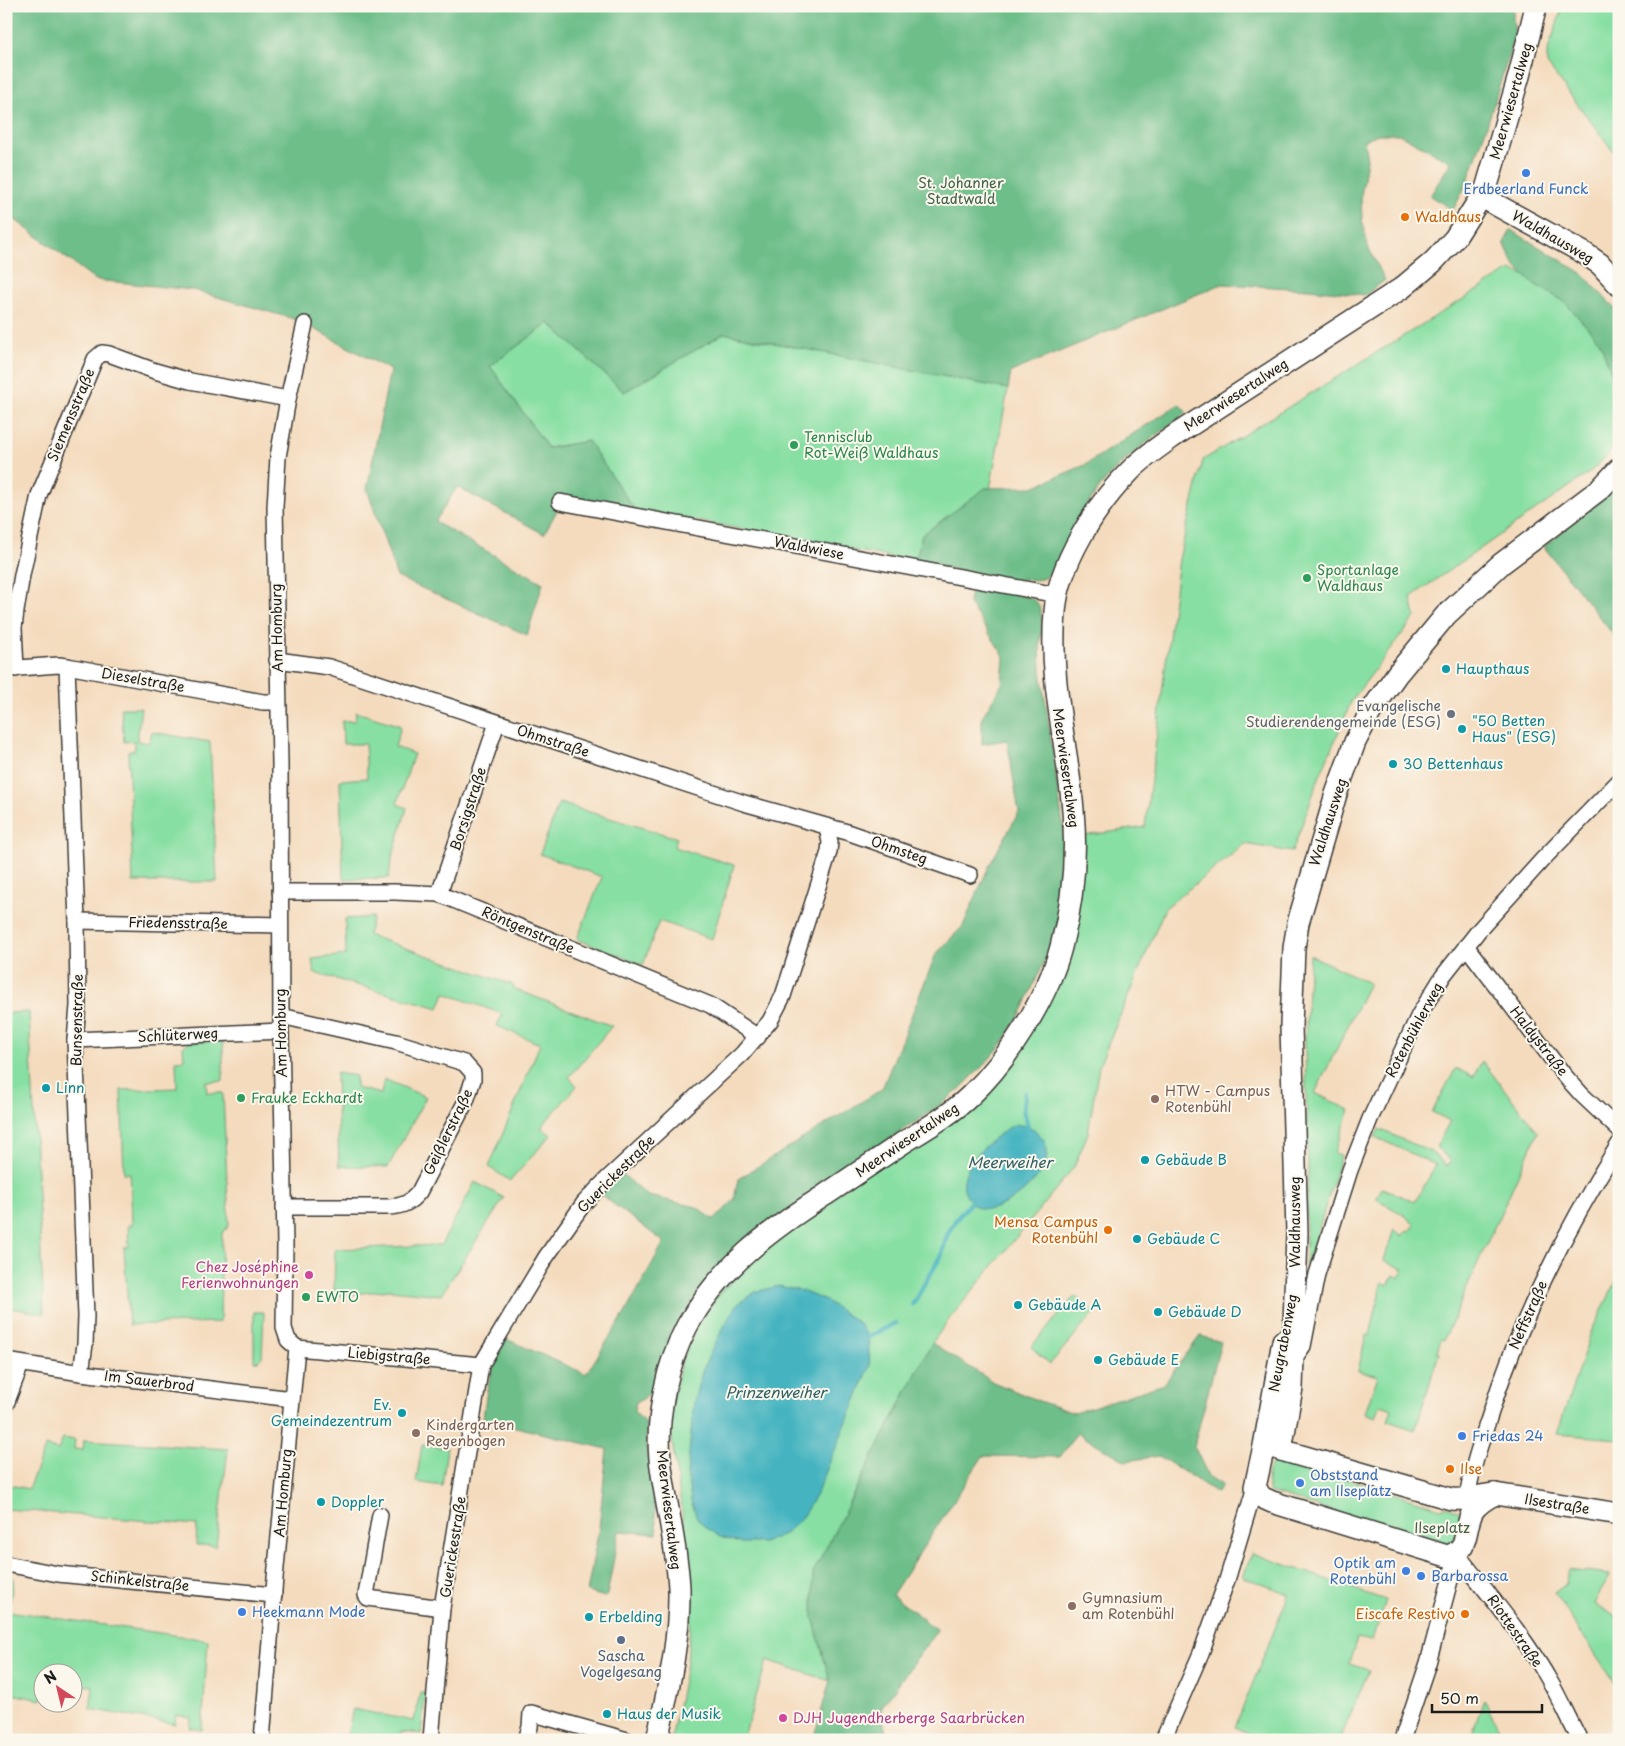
<svg xmlns="http://www.w3.org/2000/svg" width="1625" height="1746" viewBox="0 0 1625 1746" font-family="'Playpen Sans',sans-serif">
<style>
.green{fill:#87dfa3;stroke:#527e60}
.forest{fill:#6dbe89;stroke:#446d52}
.water{fill:#45b4c0;stroke:#30686e}
.lines{fill:none;stroke-linecap:round;stroke-linejoin:round}
.stream{stroke:#45b4c0;stroke-width:4.5}
.street-casing{stroke:#3c3934;stroke-width:18}
.secondary-casing{stroke:#3c3934;stroke-width:24}
.street{stroke:#fff;stroke-width:15}
.secondary{stroke:#fff;stroke-width:21}
.shop-dot{fill:#3f7fe0;stroke:#fbf7ec;stroke-width:2}
.food-dot{fill:#e8710a;stroke:#fbf7ec;stroke-width:2}
.leisure-dot{fill:#2e9e5b;stroke:#fbf7ec;stroke-width:2}
.culture-dot{fill:#0f9aa8;stroke:#fbf7ec;stroke-width:2}
.worship-dot{fill:#6b7280;stroke:#fbf7ec;stroke-width:2}
.education-dot{fill:#8d6e63;stroke:#fbf7ec;stroke-width:2}
.hotel-dot{fill:#d1479c;stroke:#fbf7ec;stroke-width:2}
.service-dot{fill:#5c6f8a;stroke:#fbf7ec;stroke-width:2}
.labels{text-anchor:middle;stroke-width:4;stroke-linejoin:round;paint-order:stroke}
.street-label{font-size:14px;fill:#1c1c1c;stroke:#fbf7ec}
.park-label{font-size:14px;fill:#41604b;stroke:#fbf7ec}
.shop-label{font-size:14px;fill:#366cbe;stroke:#fbf7ec;text-anchor:start}
.food-label{font-size:14px;fill:#c56008;stroke:#fbf7ec;text-anchor:start}
.leisure-label{font-size:14px;fill:#27864d;stroke:#fbf7ec;text-anchor:start}
.culture-label{font-size:14px;fill:#0d838f;stroke:#fbf7ec;text-anchor:start}
.worship-label{font-size:14px;fill:#5b616d;stroke:#fbf7ec;text-anchor:end}
.education-label{font-size:14px;fill:#785e54;stroke:#fbf7ec;text-anchor:start}
.hotel-label{font-size:14px;fill:#b23c85;stroke:#fbf7ec;text-anchor:end}
.service-label{font-size:14px;fill:#4e5e75;stroke:#fbf7ec}
.water-label{font-size:15px;font-style:italic;fill:#2e6066;stroke:#fbf7ec}
</style>
<rect width="100%" height="100%" fill="#fbf7ec"/>
<filter id="ink" filterUnits="userSpaceOnUse"><feTurbulence type="fractalNoise" baseFrequency=".02" numOctaves="2"/><feDisplacementMap in="SourceGraphic" scale="10" xChannelSelector="R" yChannelSelector="G"/><feConvolveMatrix kernelMatrix="1 2 1 2 8 2 1 2 1" color-interpolation-filters="sRGB"/></filter>
<filter id="wash" filterUnits="userSpaceOnUse"><feTurbulence type="fractalNoise" baseFrequency=".0096" numOctaves="4" result="noise"/><feDisplacementMap in="SourceGraphic" scale="20" xChannelSelector="R" yChannelSelector="G"/><feGaussianBlur stdDeviation="1.12" result="paint"/><feColorMatrix in="noise" values="0 0 0 0 0 0 0 0 0 0 0 0 0 0 0 0 0 1.4 0 .05"/><feComposite in="paint" operator="in"/></filter>
<g filter="url(#wash)">
<rect width="100%" height="100%" fill="#f4dbbe"/>
<g class="green">
<polygon points="1563,6 1619,6 1617,156 1547,64 1547,53"/>
<polygon points="1510,270 1572,291 1619,372 1619,434 1608,455 1589,473 1411,597 1415,617 1352,700 1319,778 1292,852 1245,844 1165,908 1099,1066 1088,1133 1074,1167 950,1318 932,1343 849,1502 813,1617 830,1681 767,1660 743,1740 671,1740 687,1661 692,1601 691,1573 669,1421 673,1395 684,1354 700,1318 742,1267 1019,1053 1083,836 1145,827 1179,559 1203,460"/>
<polygon points="549,323 624,392 724,333 1008,389 975,573 634,509 588,441 548,448 490,366"/>
<polygon points="121,708 141,708 137,741 149,743 152,732 210,742 217,882 133,882 128,751 135,750 134,741 124,742"/>
<polygon points="356,712 401,726 395,747 414,754 397,804 407,808 391,862 389,878 343,879 340,780 367,778 365,744 343,744 342,721 355,721"/>
<polygon points="559,803 677,838 674,847 734,865 712,939 659,921 643,965 577,939 602,877 540,854"/>
<polygon points="373,917 368,935 513,985 514,989 612,1026 569,1077 577,1086 541,1127 551,1135 510,1181 489,1167 540,1044 497,1026 502,1014 445,993 439,1008 314,973 312,959 346,955 345,919"/>
<polygon points="1310,955 1369,983 1315,1093 1350,1110 1334,1153 1341,1155 1308,1265 1307,1266 1305,1265 1308,1168 1305,1044"/>
<polygon points="29,1012 44,1314 6,1307 6,1013"/>
<polygon points="223,1041 223,1081 206,1082 207,1093 223,1093 229,1226 222,1233 220,1322 129,1325 124,1247 129,1247 128,1225 132,1225 130,1173 124,1174 121,1090 177,1088 176,1061 184,1060 183,1047 188,1042"/>
<polygon points="1482,1061 1538,1132 1475,1269 1444,1340 1441,1339 1437,1352 1439,1353 1415,1430 1388,1421 1392,1409 1381,1405 1376,1417 1365,1413 1378,1376 1358,1371 1366,1335 1370,1336 1382,1282 1388,1285 1394,1275 1400,1278 1404,1270 1384,1260 1394,1229 1402,1236 1407,1230 1410,1231 1415,1225 1404,1215 1376,1199 1382,1188 1415,1202 1436,1165 1375,1137 1379,1129 1431,1152 1447,1166 1451,1161 1436,1147 1450,1121 1432,1112 1456,1068 1473,1077"/>
<polygon points="336,1073 356,1076 356,1088 381,1094 384,1079 426,1097 388,1167 339,1166"/>
<polygon points="475,1182 504,1198 441,1295 390,1290 334,1296 335,1249 441,1245"/>
<polygon points="1619,1276 1619,1439 1557,1434 1591,1332"/>
<polygon points="1075,1296 1094,1313 1050,1364 1031,1347"/>
<polygon points="254,1312 264,1312 262,1357 258,1361 254,1362"/>
<polygon points="63,1438 75,1440 74,1449 83,1450 84,1440 228,1449 216,1546 196,1545 197,1525 6,1509 6,1484 28,1489 46,1446 58,1450"/>
<polygon points="422,1445 447,1448 442,1486 416,1482"/>
<path d="M1279,1458L1441,1508L1445,1506L1457,1510L1463,1524L1449,1547L1270,1492C1265,1479 1266,1466 1279,1458Z"/>
<polygon points="1252,1553 1385,1600 1373,1641 1357,1638 1349,1664 1369,1670 1340,1740 1245,1740 1249,1733 1235,1727 1289,1594 1243,1577"/>
<polygon points="1568,1570 1610,1575 1594,1604 1619,1618 1619,1689 1554,1593 1566,1584"/>
<polygon points="6,1576 14,1578 8,1611 208,1640 202,1730 190,1728 191,1718 176,1715 175,1724 90,1709 93,1686 73,1685 72,1674 42,1674 42,1700 6,1693"/>
<polygon points="420,1693 425,1693 421,1734 401,1732 400,1740 346,1740 353,1709 414,1721"/>
<polygon points="1484,1699 1505,1740 1470,1740"/>
</g>
<g class="forest">
<polygon points="6,6 1514,6 1513,18 1515,35 1486,129 1467,183 1453,210 1430,196 1451,162 1399,134 1378,134 1364,140 1367,160 1361,196 1362,220 1368,247 1385,280 1365,295 1309,289 1222,284 1011,372 1008,389 724,333 624,392 549,323 490,366 548,448 588,441 634,509 565,496 544,534 457,487 435,522 543,583 527,635 397,577 367,489 390,370 305,324 294,319 193,290 96,280 6,213"/>
<polygon points="1511,230 1582,273 1617,311 1619,316 1619,394 1600,342 1565,302 1531,282 1515,266 1504,243"/>
<path d="M1179,404L1187,413C1157,435 1123,457 1100,487C1089,503 1077,519 1069,536C1062,549 1059,567 1047,576C1040,582 1030,579 1022,579L1018,595C1024,596 1032,597 1036,602C1046,612 1040,634 1040,648C1040,655 1041,663 1041,671L1065,839V871L1059,916L1050,948L1023,1009L1003,1043L985,1064L960,1089L935,1109L817,1188L664,1356C658,1371 654,1398 636,1402L634,1412L646,1423L647,1458L650,1460L657,1534L619,1531L607,1595L605,1597L587,1592L599,1528L607,1449L483,1419C487,1387 489,1368 506,1339L586,1374L624,1315L664,1242L600,1194L622,1174L648,1196L697,1207L714,1220L734,1200L738,1179L882,1089L936,954L963,926L989,866L1019,812L1007,740L982,744V717L1002,684L1004,656L969,603L974,573L915,562L922,535L985,488L1033,487L1085,465Z"/>
<polygon points="1619,483 1619,642 1544,547"/>
<polygon points="1200,1336 1221,1342 1194,1446 1208,1476 1222,1485 1217,1493 1159,1456 1126,1461 1077,1433 1060,1457 983,1456 892,1595 937,1630 881,1708 887,1740 813,1740 830,1681 813,1617 813,1573 932,1343 993,1382 1039,1401 1074,1413 1164,1384"/>
</g>
<g class="water">
<path d="M1016,1124C1026,1126 1033,1128 1040,1135C1065,1162 1017,1203 992,1209C983,1210 973,1208 969,1199C967,1197 965,1192 964,1189C959,1164 997,1133 1016,1124Z"/>
<polygon points="779,1286 802,1291 826,1301 859,1323 868,1337 870,1366 817,1493 802,1517 786,1533 764,1543 740,1543 720,1537 706,1528 697,1518 691,1501 687,1474 694,1401 702,1372 711,1351 735,1306 755,1292"/>
</g>
<g class="lines">
<g class="stream">
<polyline points="1025,1093 1023,1110 1028,1126 1026,1130"/>
<polyline points="913,1304 942,1254 947,1235 955,1221 974,1198"/>
<polyline points="864,1339 896,1323"/>
</g>
</g>
</g>
<g filter="url(#ink)">
<g class="lines">
<g class="street-casing">
<g id="street">
<polyline points="560,502 1057,595"/>
<polyline points="277,660 329,667 744,803 847,832 970,875"/>
<polyline points="67,666 77,921 78,1006 75,1040 86,1316 85,1344 81,1373"/>
<polyline points="6,669 58,665 67,666 263,702 278,702"/>
<polyline points="16,669 14,628 16,611 22,575 39,495 95,359 102,353 109,354 155,371 190,381 288,399"/>
<polyline points="280,892 395,892 439,894 710,1005 758,1037"/>
<polyline points="439,894 497,723"/>
<polyline points="77,921 280,925"/>
<polyline points="1466,946 1564,1075 1582,1095 1619,1130"/>
<path d="M281,1016L396,1042L464,1063L473,1073V1080L466,1101L419,1192C410,1203 403,1206 389,1207H284"/>
<polyline points="75,1040 281,1031"/>
<polyline points="297,1348 481,1365"/>
<polyline points="1296,1356 1303,1346 1317,1274 1350,1170 1370,1119 1419,1015 1443,976 1479,930 1543,859 1619,781"/>
<polyline points="6,1361 81,1373 292,1399"/>
<polyline points="6,1404 21,1364"/>
<path d="M1467,1499C1471,1471 1480,1445 1489,1418C1519,1321 1565,1230 1619,1144"/>
<polyline points="380,1515 366,1595 368,1598 442,1608"/>
<path d="M1457,1554C1490,1596 1526,1638 1552,1685C1562,1703 1570,1722 1580,1740"/>
<polyline points="6,1564 58,1574 274,1595"/>
<polyline points="262,1740 275,1578 297,1348 288,1340 284,1328 285,1245 281,1031 280,763 275,507 278,457 288,399 305,324"/>
<polyline points="431,1740 442,1608 481,1365 546,1257 584,1203 608,1178 742,1054 770,1021 783,996 829,852 830,842 827,828"/>
<polyline points="526,1740 530,1727 531,1713 627,1740"/>
<polyline points="1163,1740 1201,1653 1227,1580 1255,1487"/>
<polyline points="1402,1740 1428,1663 1457,1554"/>
</g>
</g>
<g class="secondary-casing">
<g id="secondary">
<polyline points="1482,197 1584,253 1600,264 1619,285"/>
<path d="M1283,1341L1264,1446L1255,1487L1261,1497L1272,1502L1447,1556C1471,1550 1463,1529 1473,1511C1478,1503 1487,1498 1495,1494"/>
<path d="M1267,1446L1451,1499C1466,1501 1480,1495 1495,1494L1619,1514"/>
<polyline points="1281,1450 1292,1388 1297,1233 1291,1026 1294,948 1298,923 1336,794 1355,742 1371,711 1397,674 1446,615 1501,564 1600,489 1619,469"/>
<path d="M657,1740C668,1690 680,1640 679,1588C677,1545 665,1502 660,1459C656,1416 667,1364 687,1326C719,1268 770,1230 825,1195C850,1178 876,1161 901,1144C925,1129 950,1115 970,1096C1008,1060 1048,997 1061,947C1073,902 1077,856 1073,810C1067,742 1049,682 1055,612C1058,565 1096,505 1129,472C1143,457 1160,446 1177,434L1402,288L1433,262L1455,238L1486,189L1519,76L1536,6"/>
</g>
</g>
<use href="#street" class="street"/>
<use href="#secondary" class="secondary"/>
</g>
</g>
<g class="shop-dot">
<circle cx="1526" cy="173" r="5"/>
<circle cx="1462" cy="1436" r="5"/>
<circle cx="1300" cy="1483" r="5"/>
<circle cx="1406" cy="1571" r="5"/>
<circle cx="1421" cy="1576" r="5"/>
<circle cx="242" cy="1612" r="5"/>
</g>
<g class="food-dot">
<circle cx="1405" cy="217" r="5"/>
<circle cx="1108" cy="1230" r="5"/>
<circle cx="1450" cy="1469" r="5"/>
<circle cx="1465" cy="1614" r="5"/>
</g>
<g class="leisure-dot">
<circle cx="794" cy="445" r="5"/>
<circle cx="1307" cy="578" r="5"/>
<circle cx="241" cy="1098" r="5"/>
<circle cx="306" cy="1297" r="5"/>
</g>
<g class="culture-dot">
<circle cx="1446" cy="669" r="5"/>
<circle cx="1462" cy="729" r="5"/>
<circle cx="1393" cy="764" r="5"/>
<circle cx="46" cy="1088" r="5"/>
<circle cx="1145" cy="1160" r="5"/>
<circle cx="1137" cy="1239" r="5"/>
<circle cx="1018" cy="1305" r="5"/>
<circle cx="1158" cy="1312" r="5"/>
<circle cx="1098" cy="1360" r="5"/>
<circle cx="402" cy="1413" r="5"/>
<circle cx="321" cy="1502" r="5"/>
<circle cx="589" cy="1617" r="5"/>
<circle cx="607" cy="1714" r="5"/>
</g>
<circle class="worship-dot" cx="1451" cy="714" r="5"/>
<g class="education-dot">
<circle cx="1155" cy="1099" r="5"/>
<circle cx="416" cy="1433" r="5"/>
<circle cx="1072" cy="1606" r="5"/>
</g>
<g class="hotel-dot">
<circle cx="309" cy="1275" r="5"/>
<circle cx="783" cy="1718" r="5"/>
</g>
<circle class="service-dot" cx="621" cy="1640" r="5"/>
<g class="labels">
<g class="street-label">
<text transform="translate(1511 101) rotate(-74)" y="5">Meerwiesertalweg</text>
<text transform="translate(1553 237) rotate(30)" y="5">Waldhausweg</text>
<text transform="translate(1236 395) rotate(-33)" y="5">Meerwiesertalweg</text>
<text transform="translate(71 415) rotate(-67)" y="5">Siemensstraße</text>
<text transform="translate(809 548) rotate(11)" y="5">Waldwiese</text>
<text transform="translate(277 628) rotate(-91)" y="5">Am Homburg</text>
<text transform="translate(143 680) rotate(10)" y="5">Dieselstraße</text>
<text transform="translate(553 741) rotate(18)" y="5">Ohmstraße</text>
<text transform="translate(1066 768) rotate(82)" y="5">Meerwiesertalweg</text>
<text transform="translate(468 809) rotate(-72)" y="5">Borsigstraße</text>
<text transform="translate(1328 822) rotate(-72)" y="5">Waldhausweg</text>
<text transform="translate(899 850) rotate(19)" y="5">Ohmsteg</text>
<text transform="translate(178 923) rotate(1)" y="5">Friedensstraße</text>
<text transform="translate(528 930) rotate(23)" y="5">Röntgenstraße</text>
<text transform="translate(77 1020) rotate(-89)" y="5">Bunsenstraße</text>
<text transform="translate(1414 1030) rotate(-62)" y="5">Rotenbühlerweg</text>
<text transform="translate(281 1033) rotate(-91)" y="5">Am Homburg</text>
<text transform="translate(178 1035) rotate(-3)" y="5">Schlüterweg</text>
<text transform="translate(1539 1041) rotate(52)" y="5">Haldystraße</text>
<text transform="translate(448 1132) rotate(-64)" y="5">Geißlerstraße</text>
<text transform="translate(907 1140) rotate(-34)" y="5">Meerwiesertalweg</text>
<text transform="translate(616 1174) rotate(-45)" y="5">Guerickestraße</text>
<text transform="translate(1295 1222) rotate(-90)" y="5">Waldhausweg</text>
<text transform="translate(1528 1315) rotate(-66)" y="5">Neffstraße</text>
<text transform="translate(1283 1343) rotate(-79)" y="5">Neugrabenweg</text>
<text transform="translate(389 1356) rotate(5)" y="5">Liebigstraße</text>
<text transform="translate(149 1381) rotate(7)" y="5">Im Sauerbrod</text>
<text transform="translate(283 1493) rotate(-85)" y="5">Am Homburg</text>
<text transform="translate(1557 1504) rotate(9)" y="5">Ilsestraße</text>
<text transform="translate(669 1510) rotate(83)" y="5">Meerwiesertalweg</text>
<text transform="translate(453 1547) rotate(-81)" y="5">Guerickestraße</text>
<text transform="translate(140 1581) rotate(6)" y="5">Schinkelstraße</text>
<text transform="translate(1515 1631) rotate(55)" y="5">Riottestraße</text>
</g>
<g class="park-label">
<text x="961" y="188">St. Johanner<tspan x="961" dy="16">Stadtwald</tspan></text>
<text x="1442" y="1533">Ilseplatz</text>
</g>
<g class="shop-label">
<text x="1526" y="194" text-anchor="middle">Erdbeerland Funck</text>
<text x="1472" y="1441">Friedas 24</text>
<text x="1310" y="1480">Obststand<tspan x="1310" dy="16">am Ilseplatz</tspan></text>
<text x="1396" y="1568" text-anchor="end">Optik am<tspan x="1396" dy="16">Rotenbühl</tspan></text>
<text x="1431" y="1581">Barbarossa</text>
<text x="252" y="1617">Heekmann Mode</text>
</g>
<g class="food-label">
<text x="1415" y="222">Waldhaus</text>
<text x="1098" y="1227" text-anchor="end">Mensa Campus<tspan x="1098" dy="16">Rotenbühl</tspan></text>
<text x="1460" y="1474">Ilse</text>
<text x="1455" y="1619" text-anchor="end">Eiscafe Restivo</text>
</g>
<g class="leisure-label">
<text x="804" y="442">Tennisclub<tspan x="804" dy="16">Rot-Weiß Waldhaus</tspan></text>
<text x="1317" y="575">Sportanlage<tspan x="1317" dy="16">Waldhaus</tspan></text>
<text x="251" y="1103">Frauke Eckhardt</text>
<text x="316" y="1302">EWTO</text>
</g>
<g class="culture-label">
<text x="1456" y="674">Haupthaus</text>
<text x="1472" y="726">"50 Betten<tspan x="1472" dy="16">Haus" (ESG)</tspan></text>
<text x="1403" y="769">30 Bettenhaus</text>
<text x="56" y="1093">Linn</text>
<text x="1155" y="1165">Gebäude B</text>
<text x="1147" y="1244">Gebäude C</text>
<text x="1028" y="1310">Gebäude A</text>
<text x="1168" y="1317">Gebäude D</text>
<text x="1108" y="1365">Gebäude E</text>
<text x="392" y="1410" text-anchor="end">Ev.<tspan x="392" dy="16">Gemeindezentrum</tspan></text>
<text x="331" y="1507">Doppler</text>
<text x="599" y="1622">Erbelding</text>
<text x="617" y="1719">Haus der Musik</text>
</g>
<g class="worship-label">
<text x="1441" y="711">Evangelische<tspan x="1441" dy="16">Studierendengemeinde (ESG)</tspan></text>
</g>
<g class="education-label">
<text x="1165" y="1096">HTW - Campus<tspan x="1165" dy="16">Rotenbühl</tspan></text>
<text x="426" y="1430">Kindergarten<tspan x="426" dy="16">Regenbogen</tspan></text>
<text x="1082" y="1603">Gymnasium<tspan x="1082" dy="16">am Rotenbühl</tspan></text>
</g>
<g class="hotel-label">
<text x="299" y="1272">Chez Joséphine<tspan x="299" dy="16">Ferienwohnungen</tspan></text>
<text x="793" y="1723" text-anchor="start">DJH Jugendherberge Saarbrücken</text>
</g>
<g class="service-label">
<text x="621" y="1661">Sascha<tspan x="621" dy="16">Vogelgesang</tspan></text>
</g>
<g class="water-label">
<text x="1010" y="1168">Meerweiher</text>
<text x="776" y="1398">Prinzenweiher</text>
</g>
</g>
<rect width="1625" height="1746" fill="none" stroke="#fbf7ec" stroke-width="25"/>
<g transform="translate(58 1688) rotate(325)"><circle r="24" fill="#fbf7ec" stroke="#a29f99"/>
<path d="M0-4L9 19L0 12L-9 19Z" fill="#d1495b"/>
<text y="-8" font-size="14" font-weight="bold" text-anchor="middle" fill="#1c1c1c">N</text>
</g>
<path d="M1432 1704v8h110v-8" fill="none" stroke="#1c1c1c" stroke-width="2.5"/>
<text x="1440" y="1704" font-size="15" fill="#1c1c1c" stroke="#fbf7ec" stroke-width="4" paint-order="stroke">50 m</text>
</svg>
